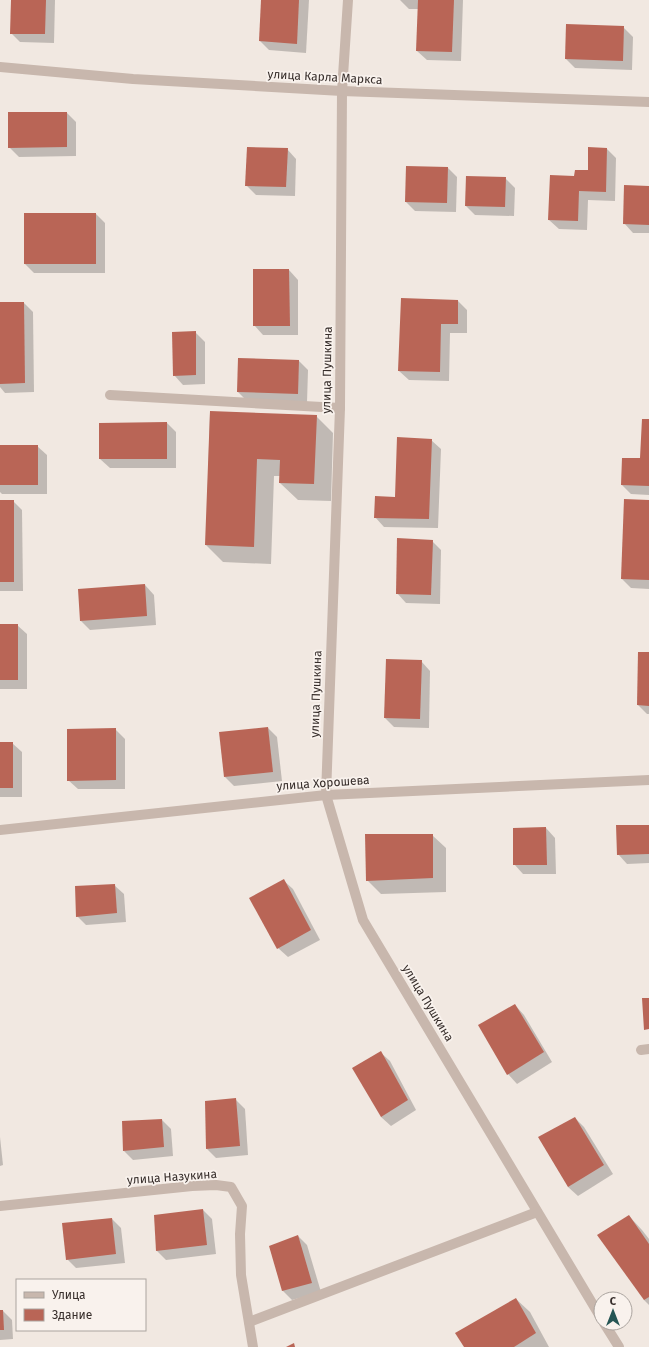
<svg xmlns="http://www.w3.org/2000/svg" width="649" height="1347" viewBox="0 0 649 1347" font-family="'Fira Sans',sans-serif">
<style>
.shadow{fill:#0003}
.building{fill:#b96556}
.lines{fill:none;stroke-linecap:round;stroke-linejoin:round}
.minor{stroke:#c8b7ad;stroke-width:10}
.labels{text-anchor:middle;stroke-width:3.5;stroke-linejoin:round;paint-order:stroke}
.street-label{font-size:12px;fill:#372e2b;stroke:#f9f2ed}
</style>
<rect width="100%" height="100%" fill="#f1e8e1"/>
<g class="shadow">
<polygon points="12,0 55,0 54,43 20,42 11,33"/>
<polygon points="262,0 309,0 306,53 269,50 260,41"/>
<polygon points="400,0 463,0 461,61 427,60 417,51 419,9 409,9"/>
<polygon points="567,26 623,27 633,37 632,70 575,68 566,59"/>
<polygon points="67,113 76,122 76,156 19,157 9,147"/>
<polygon points="589,148 607,149 616,158 615,201 588,200 587,230 559,229 549,220 575,177 589,171"/>
<polygon points="287,149 296,159 295,196 256,195 246,185"/>
<polygon points="448,168 457,177 456,212 415,211 406,202"/>
<polygon points="505,178 515,188 514,216 475,215 466,206"/>
<polygon points="649,187 649,233 633,233 624,223"/>
<polygon points="96,214 105,223 105,273 34,273 25,264"/>
<polygon points="289,270 298,280 298,335 263,335 254,325"/>
<polygon points="402,299 458,301 467,310 467,333 450,333 449,381 409,380 399,371"/>
<polygon points="0,303 24,303 33,312 34,392 5,393 0,387"/>
<polygon points="195,332 205,342 205,384 183,385 174,375"/>
<polygon points="299,361 308,370 307,403 247,401 238,392"/>
<polygon points="210,412 316,416 333,433 331,501 298,500 280,483 281,476 274,476 271,564 223,562 206,545"/>
<polygon points="649,420 649,495 631,494 622,485 641,459"/>
<polygon points="167,423 176,432 176,468 110,468 100,459"/>
<polygon points="431,440 441,449 438,528 384,527 375,517 396,498"/>
<polygon points="0,446 37,446 47,455 47,494 2,494 0,492"/>
<polygon points="0,501 13,501 22,510 23,591 0,591"/>
<polygon points="649,501 649,589 631,588 622,579"/>
<polygon points="432,541 441,550 440,604 406,603 397,593"/>
<polygon points="145,585 154,595 156,625 90,630 81,621"/>
<polygon points="0,625 17,625 27,634 27,689 0,689"/>
<polygon points="639,653 649,653 649,714 647,714 638,705"/>
<polygon points="421,661 430,671 429,728 394,727 385,718"/>
<polygon points="268,728 277,737 282,781 234,786 225,777"/>
<polygon points="115,729 125,739 125,789 78,789 68,780"/>
<polygon points="0,743 12,743 22,752 22,797 0,797"/>
<polygon points="649,826 649,863 627,864 618,854"/>
<polygon points="546,828 555,838 556,874 523,874 514,864"/>
<polygon points="432,835 446,848 446,892 381,894 367,880"/>
<polygon points="283,880 293,889 320,940 288,957 278,948"/>
<polygon points="114,885 124,894 126,922 86,925 77,916"/>
<polygon points="515,1005 524,1015 552,1062 517,1084 508,1074"/>
<polygon points="380,1052 390,1061 416,1110 391,1126 381,1117"/>
<polygon points="236,1100 245,1109 248,1155 216,1158 207,1149"/>
<polygon points="575,1118 584,1127 613,1174 578,1196 568,1187"/>
<polygon points="162,1120 171,1129 173,1156 133,1160 124,1151"/>
<polygon points="0,1137 3,1165 0,1166"/>
<polygon points="203,1210 212,1219 216,1254 166,1260 157,1251 155,1216"/>
<polygon points="629,1216 642,1230 649,1239 649,1305 644,1300"/>
<polygon points="112,1219 121,1228 125,1263 76,1268 67,1259"/>
<polygon points="298,1236 307,1245 321,1292 292,1300 283,1291 270,1247"/>
<polygon points="516,1299 530,1312 549,1347 465,1347"/>
<polygon points="0,1311 3,1311 12,1320 13,1339 0,1340"/>
</g>
<g class="building">
<polygon points="11,0 46,0 45,34 10,34"/>
<polygon points="261,0 299,0 297,44 259,41"/>
<polygon points="418,0 454,0 452,52 416,51"/>
<polygon points="566,24 624,26 623,61 565,59"/>
<polygon points="8,112 67,112 67,147 8,148"/>
<polygon points="247,147 288,148 286,187 245,186"/>
<polygon points="588,147 607,148 606,192 579,191 578,221 548,220 550,175 574,176 575,170 588,170"/>
<polygon points="406,166 448,167 447,203 405,202"/>
<polygon points="466,176 506,177 505,207 465,206"/>
<polygon points="624,185 649,186 649,225 623,224"/>
<rect x="24" y="213" width="72" height="51"/>
<polygon points="253,269 289,269 290,326 253,326"/>
<polygon points="401,298 458,300 458,324 441,324 440,372 398,371"/>
<polygon points="0,302 24,302 25,383 0,384"/>
<polygon points="196,331 196,375 173,376 172,332"/>
<polygon points="238,358 299,360 298,394 237,392"/>
<polygon points="210,411 317,415 314,484 279,483 280,460 257,459 254,547 205,545"/>
<polygon points="642,419 649,419 649,486 621,485 622,458 640,458"/>
<polygon points="167,422 167,459 99,459 99,423"/>
<polygon points="397,437 432,439 429,519 374,518 375,496 395,497"/>
<rect x="0" y="445" width="38" height="40"/>
<polygon points="624,499 649,500 649,580 621,579"/>
<rect x="0" y="500" width="14" height="82"/>
<polygon points="397,538 433,540 431,595 396,594"/>
<polygon points="145,584 147,616 80,621 78,589"/>
<rect x="0" y="624" width="18" height="56"/>
<polygon points="638,652 649,652 649,706 637,705"/>
<polygon points="386,659 422,660 420,719 384,718"/>
<polygon points="268,727 273,772 224,777 219,732"/>
<polygon points="116,728 116,780 67,781 67,729"/>
<rect x="0" y="742" width="13" height="46"/>
<polygon points="616,825 649,825 649,854 617,855"/>
<polygon points="546,827 547,865 513,865 513,828"/>
<polygon points="365,834 433,834 433,878 366,881"/>
<polygon points="284,879 311,930 277,949 249,898"/>
<polygon points="115,884 117,913 76,917 75,886"/>
<polygon points="642,998 649,998 649,1029 644,1030"/>
<polygon points="515,1004 544,1052 507,1075 478,1025"/>
<polygon points="381,1051 408,1100 381,1117 352,1068"/>
<polygon points="236,1098 240,1146 206,1149 205,1101"/>
<polygon points="575,1117 604,1165 568,1187 538,1137"/>
<polygon points="162,1119 164,1147 123,1151 122,1121"/>
<polygon points="203,1209 207,1245 156,1251 154,1215"/>
<polygon points="629,1215 649,1244 649,1297 644,1300 597,1235"/>
<polygon points="112,1218 116,1254 66,1260 62,1223"/>
<polygon points="298,1235 312,1283 282,1291 269,1246"/>
<polygon points="516,1298 536,1333 514,1347 464,1347 455,1333"/>
<polygon points="0,1310 3,1310 4,1330 0,1330"/>
<polygon points="294,1343 295,1347 286,1347"/>
</g>
<g class="lines">
<g class="minor">
<polyline points="348,0 342,91 340,408 326,795 363,920 601,1318"/>
<polyline points="0,67 133,79 342,91 649,102"/>
<polyline points="110,395 340,408"/>
<polyline points="0,830 326,795 649,780"/>
<polyline points="641,1050 649,1049"/>
<polyline points="0,1206 192,1186 216,1185 231,1187 242,1206 240,1234 241,1275 253,1347"/>
<polyline points="249,1322 537,1212"/>
<polyline points="604,1323 619,1347"/>
</g>
</g>
<g class="labels">
<g class="street-label">
<text transform="translate(325 77) rotate(3)" y="4">улица Карла Маркса</text>
<text transform="translate(327 370) rotate(-89)" y="4">улица Пушкина</text>
<text transform="translate(316 694) rotate(-88)" y="4">улица Пушкина</text>
<text transform="translate(323 783) rotate(-4)" y="4">улица Хорошева</text>
<text transform="translate(428 1003) rotate(59)" y="4">улица Пушкина</text>
<text transform="translate(172 1177) rotate(-4)" y="4">улица Назукина</text>
</g>
</g>
<rect x="16" y="1279" width="130" height="52" fill="#f9f2ed" stroke="#aba49f"/>
<rect x="24" y="1292" width="20" height="6" fill="#c8b7ad" stroke="#aba49f"/>
<text x="52" y="1299" font-size="12" fill="#372e2b">Улица</text>
<rect x="24" y="1309" width="20" height="12" fill="#b96556" stroke="#aba49f"/>
<text x="52" y="1319" font-size="12" fill="#372e2b">Здание</text>
<g transform="translate(613 1311)"><circle r="19" fill="#f9f2ed" stroke="#aba49f"/>
<path d="M0-3L7 15L0 10L-7 15Z" fill="#255554"/>
<text y="-6" font-size="11" font-weight="bold" text-anchor="middle" fill="#372e2b">С</text>
</g>
</svg>
